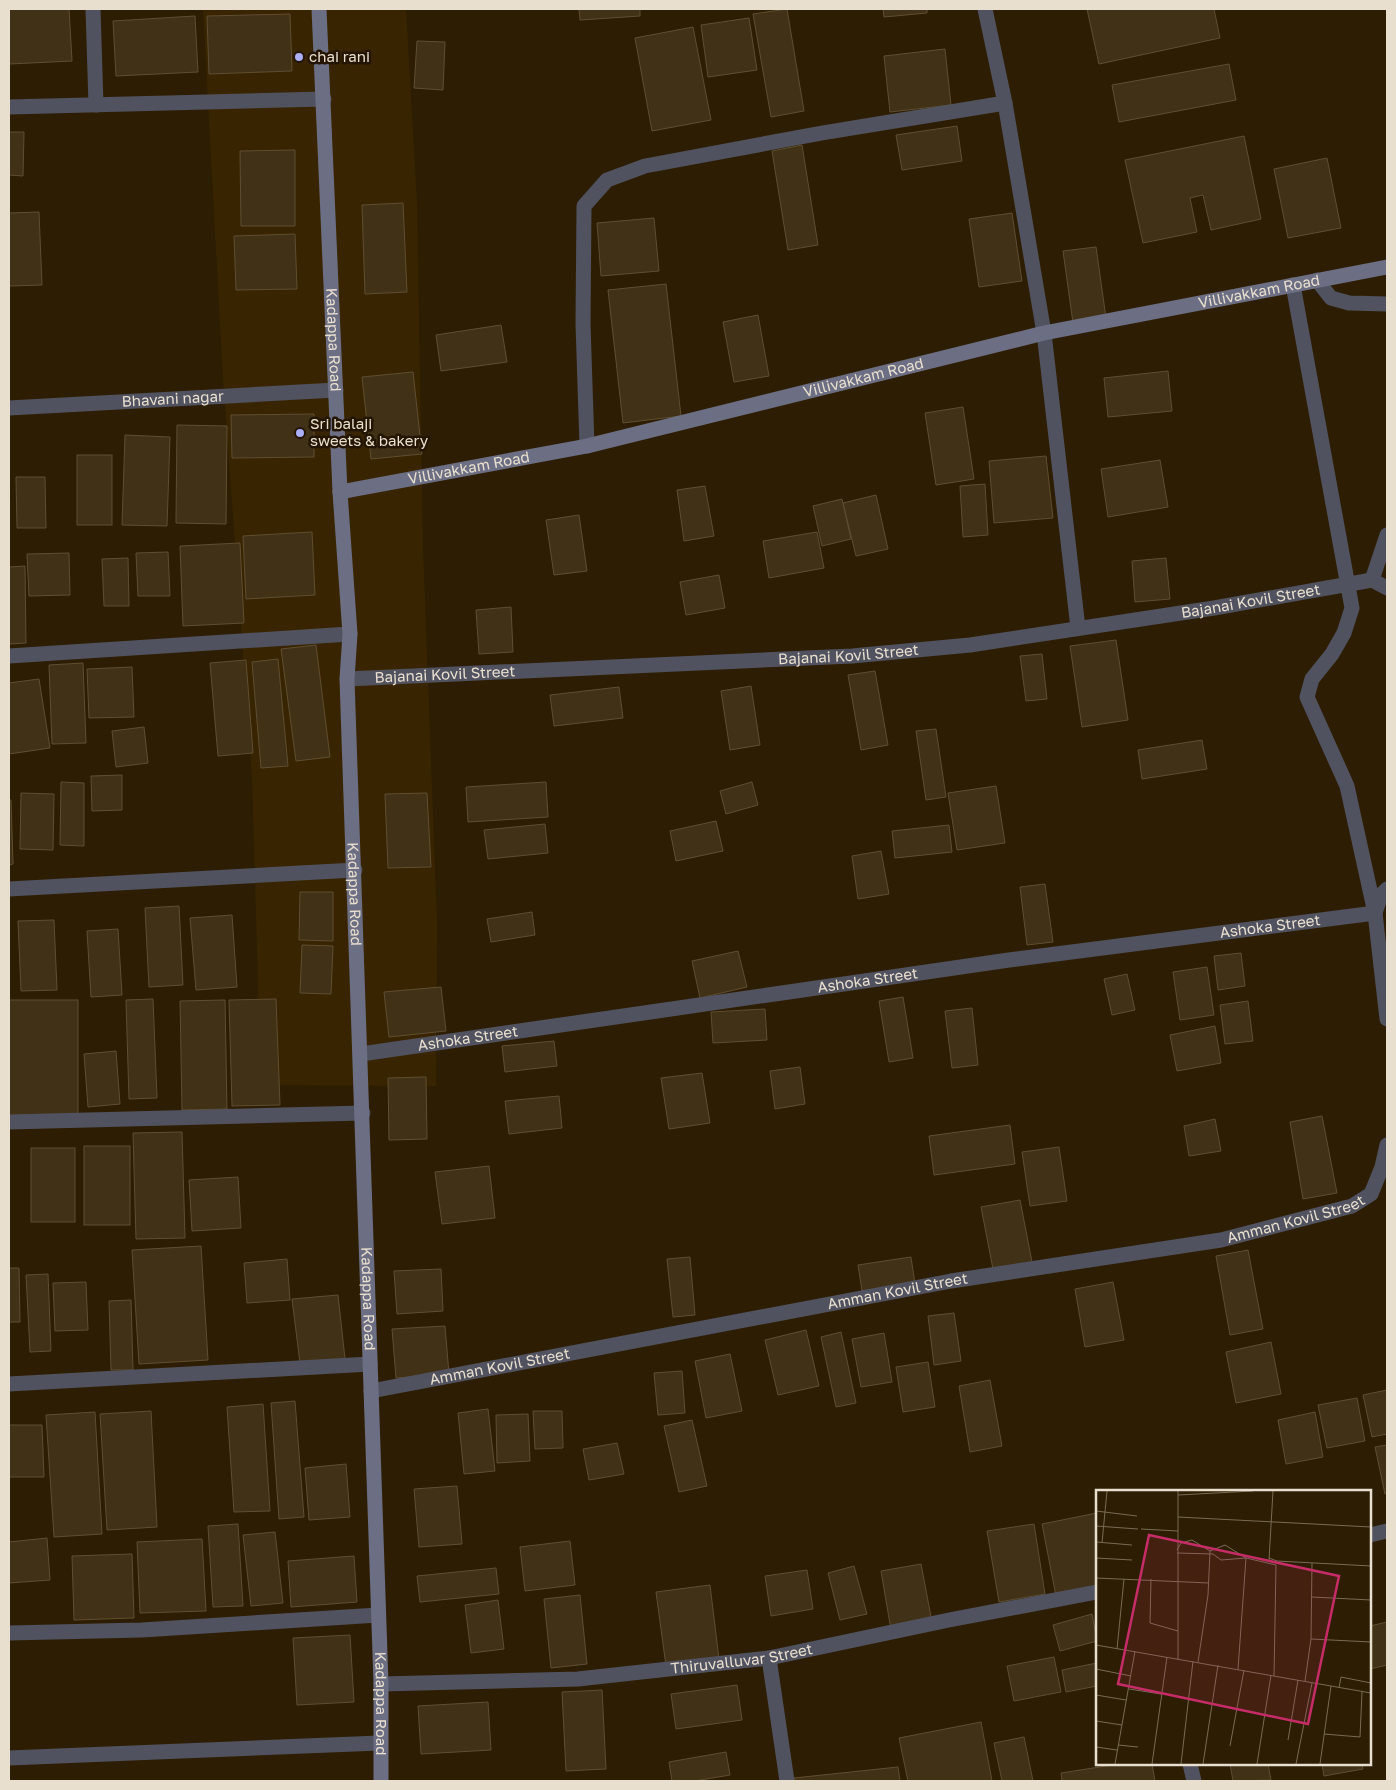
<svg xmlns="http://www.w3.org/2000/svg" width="1396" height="1790" viewBox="0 0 1396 1790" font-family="'Golos Text',sans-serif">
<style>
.built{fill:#382500}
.building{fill:#413116;stroke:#5f4e32}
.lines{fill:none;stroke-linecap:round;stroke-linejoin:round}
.street{stroke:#51525f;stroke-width:15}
.secondary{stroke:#6c6e83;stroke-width:15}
.poi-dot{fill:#acaffb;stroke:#231500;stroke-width:2}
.labels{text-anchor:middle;stroke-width:5;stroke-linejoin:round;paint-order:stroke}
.poi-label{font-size:15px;fill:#e9dfcf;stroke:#231500;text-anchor:start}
.street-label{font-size:15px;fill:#e9dfcf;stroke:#231500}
.inset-road{fill:none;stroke:#786b55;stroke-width:1}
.view{fill:#c62c67;fill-opacity:0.15;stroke:#c62c67;stroke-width:2.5}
.inset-edge{fill:none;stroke:#e9dfcf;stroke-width:2.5}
</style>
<rect width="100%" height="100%" fill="#2d1e03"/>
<polygon class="built" points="203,9 406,9 417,203 423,549 437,922 436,1086 261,1085 252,777 223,378"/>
<g class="building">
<polygon points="9,9 69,9 72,61 9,64"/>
<polygon points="579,9 640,9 640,16 580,20"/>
<polygon points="787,9 804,111 771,117 753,14"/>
<polygon points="883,9 927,9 927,13 884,17"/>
<polygon points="1087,9 1214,9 1220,38 1099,64"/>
<polygon points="290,14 292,71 209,74 207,16"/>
<polygon points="195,16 198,72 116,76 113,21"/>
<polygon points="749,18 757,70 708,77 701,25"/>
<polygon points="693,27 711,120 652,131 635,38"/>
<polygon points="417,41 445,42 443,90 414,88"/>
<polygon points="945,49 951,105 890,112 884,56"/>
<polygon points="1229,64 1236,100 1119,122 1112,85"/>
<polygon points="957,126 962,161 902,170 896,135"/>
<polygon points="9,132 24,132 23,176 9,175"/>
<polygon points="1244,136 1261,219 1211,230 1203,195 1190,198 1197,232 1143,243 1125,160"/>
<polygon points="802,145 818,245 788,250 772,151"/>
<polygon points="295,150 295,226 241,226 240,151"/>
<polygon points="1327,158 1341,228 1288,238 1274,169"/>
<polygon points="403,203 407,292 365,294 362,205"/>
<polygon points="39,212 42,285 9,286 9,213"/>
<polygon points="1012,213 1022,281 979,287 969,219"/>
<polygon points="654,218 659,271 601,276 597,223"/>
<polygon points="295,234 297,289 236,290 234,236"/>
<polygon points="1096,247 1106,318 1073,323 1063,251"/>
<polygon points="666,284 681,416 623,423 608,290"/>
<polygon points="758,315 769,376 734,382 723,322"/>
<polygon points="501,325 507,362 441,371 436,335"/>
<polygon points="1168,371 1172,411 1108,417 1104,378"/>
<polygon points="413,372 422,454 371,459 362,377"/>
<polygon points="963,407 974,479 936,485 925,413"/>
<polygon points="314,414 314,457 232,458 231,415"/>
<polygon points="177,425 227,426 226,524 176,523"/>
<polygon points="125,435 170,437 167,526 122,525"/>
<rect x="77" y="455" width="35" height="70"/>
<polygon points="1046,456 1053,518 994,523 989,461"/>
<polygon points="1160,460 1168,507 1108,517 1101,469"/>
<polygon points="16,477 45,477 46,528 17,528"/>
<polygon points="985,484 988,535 963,537 960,486"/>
<polygon points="705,486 714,536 684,541 677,490"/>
<polygon points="876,495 888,549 856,556 843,503"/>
<polygon points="842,499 851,539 822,546 813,506"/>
<polygon points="579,515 587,571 554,575 546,520"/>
<polygon points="312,532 315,595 246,599 243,536"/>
<polygon points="817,532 824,568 769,578 763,541"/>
<polygon points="240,543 244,623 183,626 180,546"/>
<polygon points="168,552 170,596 138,596 136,553"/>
<polygon points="69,553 70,595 29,596 27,554"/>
<polygon points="128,558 129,606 104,606 102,559"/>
<polygon points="1166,558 1170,599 1135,602 1132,561"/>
<polygon points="25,566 26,643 9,644 9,567"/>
<polygon points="719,575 725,608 686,615 680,582"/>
<polygon points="511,607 513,652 479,654 476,610"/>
<polygon points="1116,640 1128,720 1082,727 1070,646"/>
<polygon points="316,645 330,757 296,761 281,649"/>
<polygon points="1042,654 1047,699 1026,701 1020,656"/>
<polygon points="278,659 288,766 261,768 252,662"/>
<polygon points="246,660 253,753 218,756 210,663"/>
<polygon points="83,663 86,743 52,744 49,665"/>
<polygon points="132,667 134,717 89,718 87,669"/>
<polygon points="875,671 888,745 861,750 848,675"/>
<polygon points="39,679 50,748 9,754 9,683"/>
<polygon points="751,686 760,745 730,750 721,691"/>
<polygon points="619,687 623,718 554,726 550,695"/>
<polygon points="144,727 148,763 116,767 112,731"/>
<polygon points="936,729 946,797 926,800 916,731"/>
<polygon points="1202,740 1207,769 1142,779 1138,750"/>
<polygon points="122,775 122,810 92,811 91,776"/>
<polygon points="61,782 84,783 84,846 60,845"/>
<polygon points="546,782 548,817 468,822 466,787"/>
<polygon points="752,782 758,805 726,814 720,791"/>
<polygon points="996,786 1005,843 957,850 948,793"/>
<polygon points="21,793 54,794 53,850 20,849"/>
<polygon points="427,793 431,867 388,868 385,794"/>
<polygon points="9,800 11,800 13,864 9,865"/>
<polygon points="716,821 723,851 676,861 670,831"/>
<polygon points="545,824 548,853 488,859 484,830"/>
<polygon points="949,825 952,852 895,858 892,831"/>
<polygon points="881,851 889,894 858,899 852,856"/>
<polygon points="1045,884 1053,942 1027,945 1020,887"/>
<polygon points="300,892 333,892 333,941 299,940"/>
<polygon points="179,906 183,985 149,987 145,908"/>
<polygon points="532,912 535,935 491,942 487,919"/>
<polygon points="232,915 237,987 196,990 190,918"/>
<polygon points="54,920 57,990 21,991 18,921"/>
<polygon points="118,929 122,995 91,997 87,931"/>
<polygon points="302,945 333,946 331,994 300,993"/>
<polygon points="738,951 747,987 700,998 692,961"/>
<polygon points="1241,953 1245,986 1218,990 1214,956"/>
<polygon points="1207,967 1214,1015 1180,1020 1173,972"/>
<polygon points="1127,974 1135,1010 1112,1015 1104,979"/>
<polygon points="441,987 446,1031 389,1037 384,992"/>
<polygon points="903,997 913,1058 889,1062 879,1001"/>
<polygon points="153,999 157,1098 129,1099 126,1000"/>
<polygon points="276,999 280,1105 232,1106 229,1000"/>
<rect x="9" y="1000" width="69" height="116"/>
<polygon points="225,1000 227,1109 182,1110 180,1001"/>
<polygon points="1248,1001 1253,1041 1225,1044 1220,1005"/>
<polygon points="972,1008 978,1065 952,1068 945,1011"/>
<polygon points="765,1009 767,1040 713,1043 711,1012"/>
<polygon points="1215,1026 1221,1063 1177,1071 1170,1035"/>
<polygon points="554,1041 557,1066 505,1072 502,1046"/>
<polygon points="116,1051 120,1104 88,1107 84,1054"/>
<polygon points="800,1067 805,1104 775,1109 770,1071"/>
<polygon points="702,1073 710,1123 669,1129 661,1078"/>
<polygon points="426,1077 427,1139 389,1140 388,1078"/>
<polygon points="559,1096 562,1128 509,1134 505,1101"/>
<polygon points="1322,1116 1337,1193 1303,1199 1290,1122"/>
<polygon points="1215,1119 1221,1151 1189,1156 1184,1126"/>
<polygon points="1010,1125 1015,1164 934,1175 929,1136"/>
<polygon points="182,1132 185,1238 136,1239 133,1133"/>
<rect x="84" y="1146" width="46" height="79"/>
<polygon points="1059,1147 1067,1201 1030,1206 1022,1152"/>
<rect x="31" y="1148" width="44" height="74"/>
<polygon points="489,1166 495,1218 442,1224 435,1172"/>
<polygon points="238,1177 241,1228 192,1231 189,1180"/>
<polygon points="1020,1200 1032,1262 993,1269 981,1207"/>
<polygon points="201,1246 208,1360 139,1364 132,1250"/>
<polygon points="1248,1250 1263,1329 1230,1335 1216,1256"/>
<polygon points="690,1257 695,1315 673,1317 667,1259"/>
<polygon points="911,1257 915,1284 862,1291 858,1265"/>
<polygon points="287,1259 290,1300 247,1303 244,1263"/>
<polygon points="9,1268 19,1268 20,1322 9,1322"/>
<polygon points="441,1269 443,1311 397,1314 394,1271"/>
<polygon points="48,1274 51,1351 30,1352 26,1275"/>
<polygon points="86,1282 88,1330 55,1331 53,1283"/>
<polygon points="1113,1282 1124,1340 1085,1347 1075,1289"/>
<polygon points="338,1295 345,1359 300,1363 292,1299"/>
<polygon points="131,1300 133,1370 111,1370 109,1301"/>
<polygon points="954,1313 961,1361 934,1365 928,1316"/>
<polygon points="445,1326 449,1374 396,1378 392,1329"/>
<polygon points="806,1330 819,1386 778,1395 765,1340"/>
<polygon points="841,1332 856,1403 836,1407 821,1337"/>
<polygon points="884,1333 892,1382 861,1387 852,1339"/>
<polygon points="1271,1342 1281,1394 1236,1403 1226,1352"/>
<polygon points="730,1354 742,1411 706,1418 695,1361"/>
<polygon points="928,1362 935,1407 903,1412 896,1367"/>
<polygon points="682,1371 685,1413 658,1415 654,1373"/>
<polygon points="990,1380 1002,1446 970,1452 959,1386"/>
<polygon points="1387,1390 1387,1434 1372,1437 1363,1395"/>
<polygon points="1357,1398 1365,1441 1327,1448 1318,1405"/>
<polygon points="295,1401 304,1517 279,1519 271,1403"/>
<polygon points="263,1404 270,1511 234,1512 227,1407"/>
<polygon points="488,1409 495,1471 464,1474 458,1413"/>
<polygon points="151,1411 157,1527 107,1530 100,1414"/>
<polygon points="533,1411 562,1411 563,1448 535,1449"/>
<polygon points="95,1412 102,1534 54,1537 46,1415"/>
<polygon points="1315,1412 1323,1457 1286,1464 1278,1420"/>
<polygon points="528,1414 530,1461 497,1463 496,1415"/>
<polygon points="692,1420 707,1486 679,1492 664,1426"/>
<polygon points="9,1425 42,1425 44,1477 9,1477"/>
<polygon points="617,1443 624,1474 589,1480 583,1449"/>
<polygon points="1387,1445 1387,1493 1385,1494 1375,1447"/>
<polygon points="346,1464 350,1517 309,1520 305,1468"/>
<polygon points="457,1486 462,1544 419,1547 414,1489"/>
<polygon points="1097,1513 1097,1588 1056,1596 1042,1524"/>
<polygon points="238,1524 243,1606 213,1607 208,1526"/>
<polygon points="1034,1524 1045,1594 999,1602 987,1531"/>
<polygon points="275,1532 283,1603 251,1606 243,1535"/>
<polygon points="47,1538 50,1580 9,1583 9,1542"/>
<polygon points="202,1539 206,1611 140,1613 137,1542"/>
<polygon points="570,1541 575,1585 525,1591 520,1547"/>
<polygon points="132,1554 134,1618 74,1620 72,1556"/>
<polygon points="354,1556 357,1602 291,1607 288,1561"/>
<polygon points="921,1564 932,1622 891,1630 881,1571"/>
<polygon points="854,1566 867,1614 840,1620 828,1573"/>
<polygon points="496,1568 499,1594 420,1602 417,1576"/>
<polygon points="807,1570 813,1609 771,1616 765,1576"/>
<polygon points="710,1585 719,1659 666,1666 656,1592"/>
<polygon points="580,1595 587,1664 551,1668 544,1599"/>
<polygon points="498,1600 504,1649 471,1653 465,1605"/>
<polygon points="1092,1614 1097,1641 1060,1651 1053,1625"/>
<polygon points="1387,1622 1387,1665 1370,1669 1370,1626"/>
<polygon points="350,1635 354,1702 297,1705 293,1638"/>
<polygon points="1054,1657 1061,1692 1014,1701 1007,1666"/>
<polygon points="1097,1663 1097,1686 1066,1692 1062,1670"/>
<polygon points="737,1685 742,1720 676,1729 671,1694"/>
<polygon points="602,1690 606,1769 566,1771 562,1692"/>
<polygon points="488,1702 491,1750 421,1754 418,1706"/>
<polygon points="981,1722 992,1781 908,1781 899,1738"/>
<polygon points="1024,1737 1033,1781 1002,1781 994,1743"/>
<polygon points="726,1752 730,1775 694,1781 672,1781 669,1762"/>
<polygon points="1119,1764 1152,1764 1155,1781 1062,1781 1061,1773"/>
<polygon points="1230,1764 1268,1764 1271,1780 1233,1781"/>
<polygon points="1322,1764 1362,1764 1363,1769 1324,1776"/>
<polygon points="898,1767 900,1781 794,1781 794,1778"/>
</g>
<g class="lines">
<g class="street">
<polyline points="93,9 96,105"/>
<polyline points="985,9 1005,103 1044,333 1078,628"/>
<polyline points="9,107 324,99"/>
<polyline points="1317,280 1331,298 1349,303 1387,304"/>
<polyline points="1293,285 1352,608 1344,633 1332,654 1312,679 1307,697 1347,786 1375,913 1387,1019"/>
<path id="s1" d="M9,408L336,390"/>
<polyline points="587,446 583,324 584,206 607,180 645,166 822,133 1005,103"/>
<polyline points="1372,580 1387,535"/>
<polyline points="9,656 350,634"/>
<path id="s2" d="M347,679L852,656L970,645L1214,608L1372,580L1387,588"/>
<polyline points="9,889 355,870"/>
<path id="s3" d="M361,1054L1009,960L1375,913L1381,895L1387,889"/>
<polyline points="9,1122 363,1113"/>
<polyline points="9,1384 370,1364"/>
<path id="s4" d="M371,1391L951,1281L1221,1240L1352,1206L1371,1194L1382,1167L1387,1145"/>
<polyline points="1370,1535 1387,1531"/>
<polyline points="9,1633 142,1630 378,1615"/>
<polyline points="769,1658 787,1781"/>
<path id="s5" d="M381,1684L578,1679L769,1658L949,1620L1097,1592"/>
<polyline points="9,1758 380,1743"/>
<polyline points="1190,1764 1194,1781"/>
</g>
<g class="secondary">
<path id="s6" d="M319,9L340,492L350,634L347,679L381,1684V1781"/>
<path id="s7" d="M340,492L587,446L1044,333L1387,267"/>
</g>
</g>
<g class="poi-dot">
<circle cx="299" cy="57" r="5"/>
<circle cx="300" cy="433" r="5"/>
</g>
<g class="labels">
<g class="poi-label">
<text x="309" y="62">chai rani</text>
<text x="310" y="429">Sri balaji<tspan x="310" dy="17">sweets &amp; bakery</tspan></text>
</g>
<g class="street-label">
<text dy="5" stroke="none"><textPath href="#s7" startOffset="941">Villivakkam Road</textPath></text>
<text dy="5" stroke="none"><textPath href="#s6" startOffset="331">Kadappa Road</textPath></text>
<text dy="5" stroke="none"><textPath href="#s7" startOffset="536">Villivakkam Road</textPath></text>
<text dy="5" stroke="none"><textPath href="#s1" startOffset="164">Bhavani nagar</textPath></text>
<text dy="5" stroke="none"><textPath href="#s7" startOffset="131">Villivakkam Road</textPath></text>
<text dy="5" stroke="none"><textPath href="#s2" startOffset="908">Bajanai Kovil Street</textPath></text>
<text dy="5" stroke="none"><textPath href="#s2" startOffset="502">Bajanai Kovil Street</textPath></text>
<text dy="5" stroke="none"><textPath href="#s2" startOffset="98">Bajanai Kovil Street</textPath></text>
<text dy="5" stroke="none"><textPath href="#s6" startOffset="886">Kadappa Road</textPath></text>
<text dy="5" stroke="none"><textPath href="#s3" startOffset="918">Ashoka Street</textPath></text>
<text dy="5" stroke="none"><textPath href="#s3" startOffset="512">Ashoka Street</textPath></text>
<text dy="5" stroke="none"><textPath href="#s3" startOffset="108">Ashoka Street</textPath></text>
<text dy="5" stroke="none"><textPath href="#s4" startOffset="941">Amman Kovil Street</textPath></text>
<text dy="5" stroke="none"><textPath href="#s4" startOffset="536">Amman Kovil Street</textPath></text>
<text dy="5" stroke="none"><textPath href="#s6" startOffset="1291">Kadappa Road</textPath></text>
<text dy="5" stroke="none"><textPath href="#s4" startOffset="131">Amman Kovil Street</textPath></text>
<text dy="5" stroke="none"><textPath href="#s5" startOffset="362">Thiruvalluvar Street</textPath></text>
<text dy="5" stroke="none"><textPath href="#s6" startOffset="1696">Kadappa Road</textPath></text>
</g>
</g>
<g transform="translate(1096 1490)">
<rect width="275" height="275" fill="#2d1e03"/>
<path class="inset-road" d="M82,5L157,1M0,21L41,26M82,27L275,37M0,36L42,39M45,39L82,41M0,52L36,55M6,53L11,1M81,60L85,53L96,50L114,61M81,63L117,64L125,70L150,68L180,75L178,186M0,68L36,70M173,68L181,71L275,76M173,70L177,1M0,88L113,93M55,89L54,133L82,141M216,107L275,110M215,149L275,152M0,155L275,203M21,159L28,89M82,169V1M102,172L112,105L114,61L129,55L150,68L142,179M0,179L35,186M209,191L215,149L216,73M243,198L245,187L275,193M33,199L65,204M0,205L30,210M0,231L26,235M228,244L264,247L266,202M192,250L202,190M22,255L42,257M134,256L148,180M0,257L21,260M19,274L39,161M56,274L71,167M85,274L97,171M107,274L122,175M161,274L175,185M200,274L216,193M224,274L235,196"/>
<path class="view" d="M53,45L243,86L212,234L22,194Z"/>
<rect width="275" height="275" class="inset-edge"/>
</g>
<rect width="1396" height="1790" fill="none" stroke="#e9dfcf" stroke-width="20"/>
</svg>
